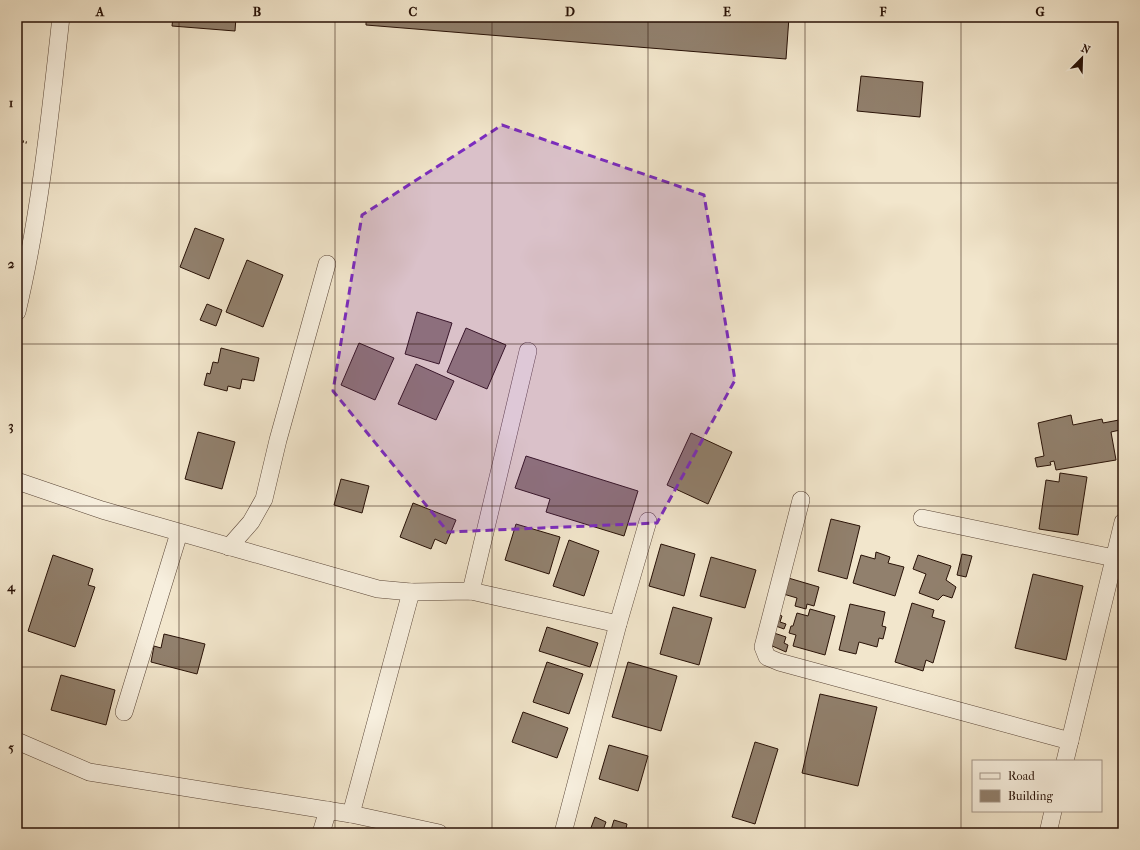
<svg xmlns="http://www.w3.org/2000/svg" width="1140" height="850" viewBox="0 0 1140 850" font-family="'IM FELL French Canon',serif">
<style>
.building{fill:#91806d;stroke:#281106}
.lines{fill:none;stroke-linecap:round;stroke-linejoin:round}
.minor-casing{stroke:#5a4638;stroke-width:18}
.path{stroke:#281106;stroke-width:2.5;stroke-dasharray:1 2;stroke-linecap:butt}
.minor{stroke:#f7efde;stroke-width:17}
.marked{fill:#7b2cbf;fill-opacity:0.2;stroke:#7b2cbf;stroke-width:3;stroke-dasharray:8 5;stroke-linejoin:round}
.grid{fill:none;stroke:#281106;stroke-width:1;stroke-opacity:0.55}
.neatline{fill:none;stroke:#281106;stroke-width:1.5}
.grid-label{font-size:13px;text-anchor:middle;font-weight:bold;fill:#281106}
</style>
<rect width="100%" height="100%" fill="#f2e6cc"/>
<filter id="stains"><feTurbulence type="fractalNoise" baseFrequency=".005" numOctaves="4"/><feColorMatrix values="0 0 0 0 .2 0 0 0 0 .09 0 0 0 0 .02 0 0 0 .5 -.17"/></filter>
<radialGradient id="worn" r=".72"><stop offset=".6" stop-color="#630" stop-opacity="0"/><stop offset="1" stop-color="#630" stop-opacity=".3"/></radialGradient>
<g class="building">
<polygon points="173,17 236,17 235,31 172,26"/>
<polygon points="366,17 789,17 786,59 366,25"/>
<polygon points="861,76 923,82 920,117 857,111"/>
<polygon points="195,228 224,239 209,279 180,267"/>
<polygon points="247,260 283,275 263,327 226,312"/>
<polygon points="207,304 222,310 216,326 200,320"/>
<polygon points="417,312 452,323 439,364 405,354"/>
<polygon points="466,328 506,345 487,389 447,372"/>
<polygon points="359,343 394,358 375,400 341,385"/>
<polygon points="221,348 259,358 254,381 242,379 240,389 228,386 227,391 204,385 207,373 210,374 213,362 218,363"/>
<polygon points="416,364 454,381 436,420 398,404"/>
<polygon points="1071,415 1073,425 1102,419 1103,423 1119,420 1120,430 1111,432 1116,460 1056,470 1054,461 1050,462 1051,465 1037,467 1035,458 1044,456 1038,423"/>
<polygon points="198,432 235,442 222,489 185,479"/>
<polygon points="691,433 732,452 708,504 667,485"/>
<polygon points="526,456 638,491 624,536 546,512 550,499 515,488"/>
<polygon points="1060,473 1087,477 1078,535 1039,529 1046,480 1059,482"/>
<polygon points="341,479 369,486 362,513 334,505"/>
<polygon points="413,503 456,520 446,544 435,539 431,549 400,537"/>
<polygon points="831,519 860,526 847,579 818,571"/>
<polygon points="516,524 560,537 549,574 505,560"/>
<polygon points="569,540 599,551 584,596 553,586"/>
<polygon points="661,544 695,554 684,596 649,586"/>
<polygon points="876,552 890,557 888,563 904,567 895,596 853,583 861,555 875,559"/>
<polygon points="962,554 972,556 966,577 957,575"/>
<polygon points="53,555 93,569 88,585 95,587 75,647 28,631"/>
<polygon points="918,555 951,566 946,580 956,587 952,598 943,595 938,600 919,593 926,574 913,569"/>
<polygon points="711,557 756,570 745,608 700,596"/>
<polygon points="1033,574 1083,586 1066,660 1015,648"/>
<polygon points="785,577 819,587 814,606 807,604 806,609 795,606 797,598 780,593"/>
<polygon points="912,603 934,610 932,617 945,621 933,663 926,660 923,671 895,662"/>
<polygon points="850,604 885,612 882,626 886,627 883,639 879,638 877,647 859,642 856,654 839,650"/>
<polygon points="673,607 712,618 699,665 660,654"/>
<polygon points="810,609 835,616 825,655 793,646 796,635 789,633 791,626 793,626 797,613 808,616"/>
<polygon points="777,614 782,616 780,622 786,624 784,629 773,625"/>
<polygon points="547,627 598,643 590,667 539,651"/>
<polygon points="774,633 786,637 784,643 788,645 786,652 770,645"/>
<polygon points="164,634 205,644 197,674 151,662 154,646 161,648"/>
<polygon points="547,662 583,674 569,714 533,702"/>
<polygon points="628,662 677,676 661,731 612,717"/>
<polygon points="61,675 115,690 106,725 51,710"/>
<polygon points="820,694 877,707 858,786 802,773"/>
<polygon points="523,712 568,728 557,758 512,742"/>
<polygon points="755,742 778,749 755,824 732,817"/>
<polygon points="609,745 648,756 638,791 599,779"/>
<polygon points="1123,809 1123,833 1118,833"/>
<polygon points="595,817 606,822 602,833 589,833"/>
<polygon points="614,820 627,824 625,833 610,833"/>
</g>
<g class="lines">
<g class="minor-casing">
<g id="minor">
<path d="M17,312C40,215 50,116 61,17"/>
<polyline points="17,481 102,510 378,589 411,592 471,591 618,624"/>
<polyline points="801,500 763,647 767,657 779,662 1070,741"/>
<polyline points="922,518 1114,558"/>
<polyline points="229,547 251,522 264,499 278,440 327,264"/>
<polyline points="471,591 528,351"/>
<polyline points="124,712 179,533"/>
<polyline points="17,741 89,772 351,814 439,833"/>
<polyline points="1065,761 1123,522"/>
<polyline points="351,814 411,592"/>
<polyline points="321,833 328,810"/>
<polyline points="563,833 618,624 648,521"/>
<polyline points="1048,833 1053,811"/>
</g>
</g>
<polyline class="path" points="17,140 28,143"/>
<use href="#minor" class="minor"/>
</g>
<path class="marked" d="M502,125L704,195L735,380L657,523L448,532L333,391L362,215Z"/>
<path class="grid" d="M179,17V833M335,17V833M492,17V833M648,17V833M805,17V833M961,17V833M17,183H1123M17,344H1123M17,506H1123M17,667H1123"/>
<rect width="1140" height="850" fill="none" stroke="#f2e6cc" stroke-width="44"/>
<rect x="972" y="760" width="130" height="52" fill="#f7efde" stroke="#a49688"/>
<rect x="980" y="773" width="20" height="6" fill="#f7efde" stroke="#a49688"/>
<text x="1008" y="780" font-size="12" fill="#281106">Road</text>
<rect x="980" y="790" width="20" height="12" fill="#91806d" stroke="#a49688"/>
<text x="1008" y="800" font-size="12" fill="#281106">Building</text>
<g transform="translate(1082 58) rotate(23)" stroke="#f7efde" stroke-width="3" paint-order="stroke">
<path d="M0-3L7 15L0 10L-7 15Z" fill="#281106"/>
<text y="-6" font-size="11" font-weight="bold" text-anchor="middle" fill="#281106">N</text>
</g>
<rect x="22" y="22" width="1096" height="806" class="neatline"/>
<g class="grid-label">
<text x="100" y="16">A</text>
<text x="257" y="16">B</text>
<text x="413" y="16">C</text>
<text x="570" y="16">D</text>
<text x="727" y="16">E</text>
<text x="883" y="16">F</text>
<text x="1040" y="16">G</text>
<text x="11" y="107">1</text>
<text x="11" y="268">2</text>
<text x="11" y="430">3</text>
<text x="11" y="591">4</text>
<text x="11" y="752">5</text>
</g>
<rect width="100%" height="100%" filter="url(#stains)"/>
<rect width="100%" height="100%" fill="url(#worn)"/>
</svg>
